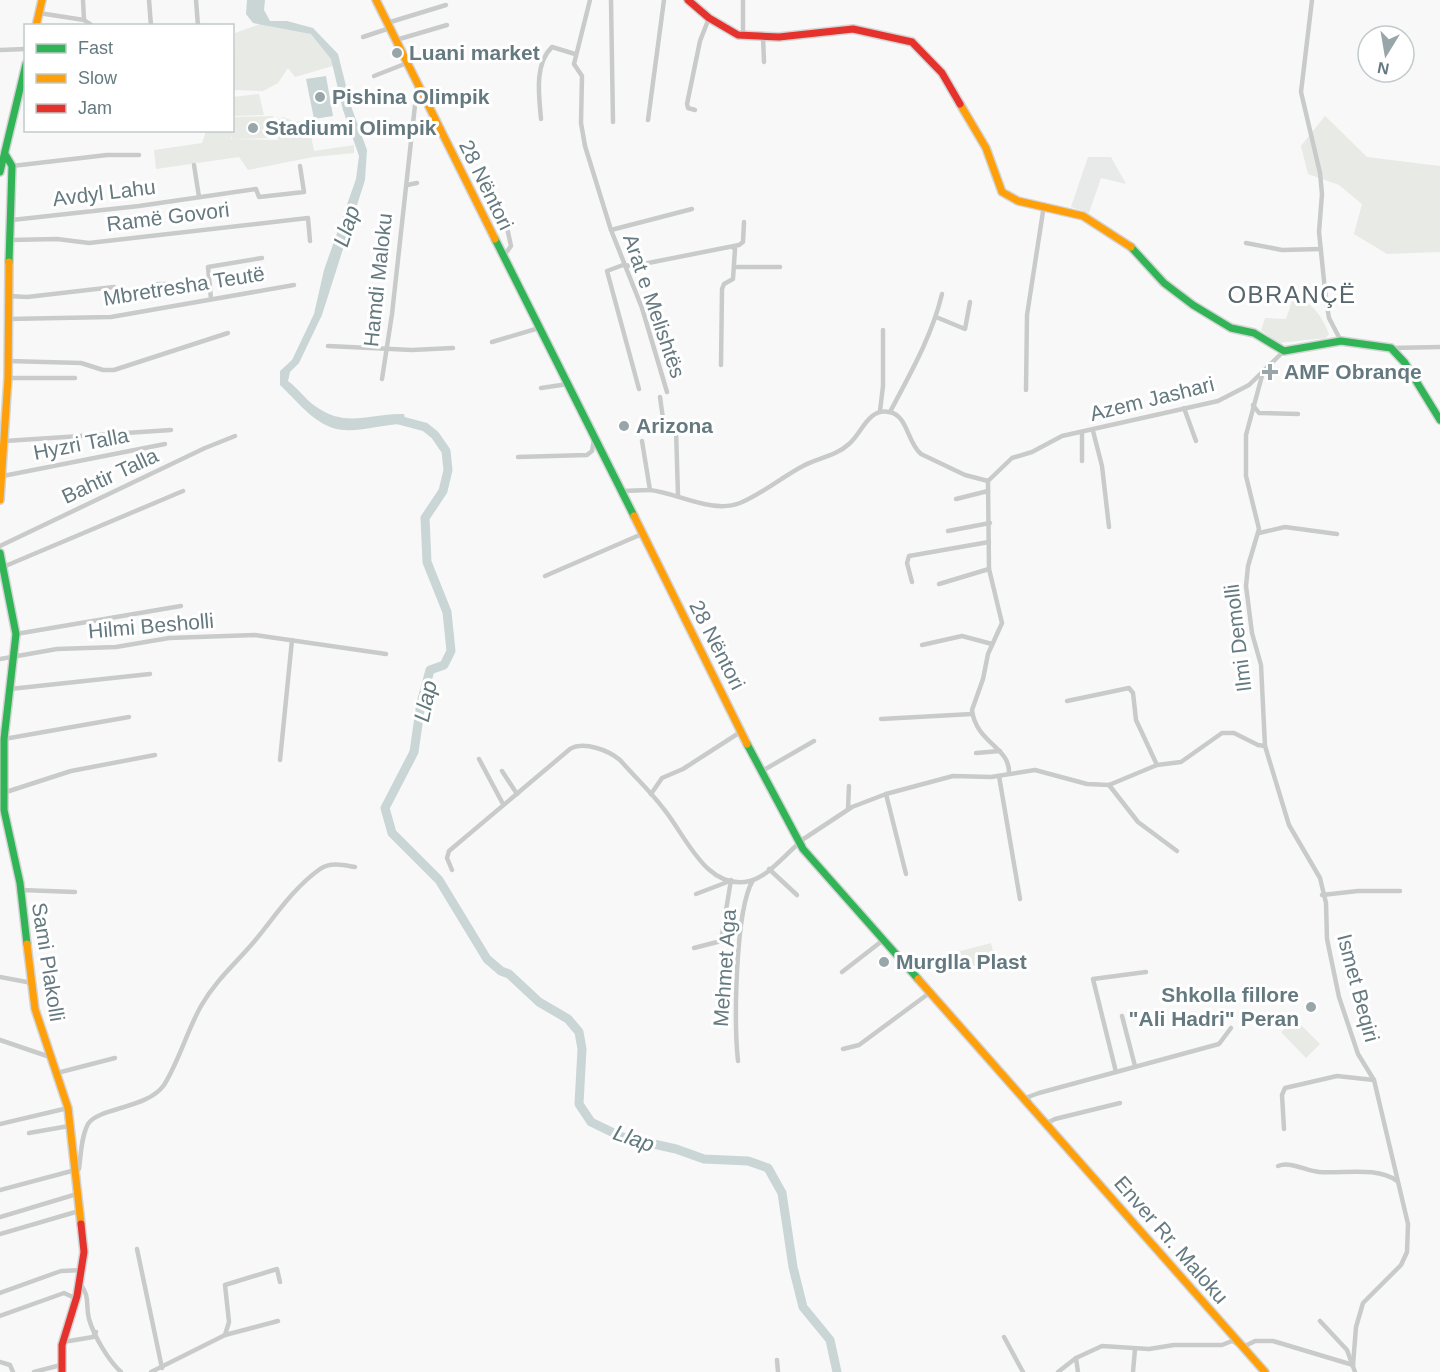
<svg xmlns="http://www.w3.org/2000/svg" width="1440" height="1372" viewBox="0 0 1440 1372" font-family="Helvetica,sans-serif">
<style>
.built{fill:#e8e9e9}
.green{fill:#e8eae5}
.water{fill:#cad5d6}
.lines{fill:none;stroke-linecap:round;stroke-linejoin:round}
.river{stroke:#cad5d6;stroke-width:9}
.fast-casing{stroke:#d3d4d4;stroke-width:10}
.slow-casing{stroke:#d3d4d4;stroke-width:10}
.jam-casing{stroke:#d3d4d4;stroke-width:10}
.street{stroke:#c9cbcb;stroke-width:4.5}
.fast{stroke:#30b455;stroke-width:7}
.slow{stroke:#ff9f0a;stroke-width:7}
.jam{stroke:#e5322d;stroke-width:7}
.poi-dot{fill:#98a6aa;stroke:#fff;stroke-width:2}
.labels{text-anchor:middle;stroke-width:6;stroke-linejoin:round;paint-order:stroke}
.poi-label{font-size:21px;font-weight:bold;fill:#657a80;stroke:#fff;text-anchor:start}
.street-label{font-size:21px;fill:#657a80;stroke:#fff}
.water-label{font-size:22px;font-style:italic;fill:#60787b;stroke:#fff}
.quarter-label{font-size:24px;letter-spacing:1.5px;fill:#57666c;stroke:#fff}
</style>
<rect width="100%" height="100%" fill="#f8f8f8"/>
<polygon class="built" points="1088,157 1111,157 1126,184 1101,178 1089,213 1071,207"/>
<g class="green">
<path d="M260,24C289,28 329,28 336,65L295,77L288,68L278,83L263,91L233,90L235,33Z"/>
<polygon points="259,94 264,115 233,116 233,97"/>
<polygon points="273,116 272,138 232,139 232,136 231,139 278,140 277,120 283,117 295,122 308,120 314,151 354,145 354,153 313,157 248,170 239,157 156,169 154,150 202,143 206,131 232,130 233,117"/>
<polygon points="1325,116 1367,157 1440,166 1440,252 1387,254 1354,234 1362,204 1339,185 1308,174 1301,146"/>
<path d="M1294,295C1312,302 1322,316 1329,334L1326,338L1278,343L1261,330L1265,318L1286,319Z"/>
<polygon points="991,943 995,960 962,969 957,952"/>
<polygon points="1295,1019 1320,1044 1306,1058 1281,1032"/>
</g>
<g class="water">
<path d="M247,0H265L264,10L270,21H287L313,28L338,54L351,106L367,150L365,180L322,315L299,363L290,372L288,381C298,388 305,399 315,406C347,429 369,413 404,414L406,424C383,423 352,436 330,427C310,419 295,399 280,385V371L292,360L314,314L324,270L356,179L359,156L343,110L331,59L311,34L253,23L246,14Z"/>
<polygon points="326,76 333,116 314,119 306,79"/>
</g>
<g class="lines">
<polyline class="river" points="395,419 425,427 435,435 446,451 448,470 443,491 425,518 427,562 447,612 451,651 444,665 430,670 421,703 414,752 385,808 392,833 439,880 487,959 501,971 509,974 539,1002 568,1019 579,1032 582,1049 579,1104 591,1122 622,1137 676,1149 704,1159 748,1161 768,1168 782,1193 793,1267 803,1307 830,1340 837,1372"/>
<g class="fast-casing">
<g id="fast">
<polyline points="5,154 12,166 9,262"/>
<polyline points="0,172 26,64"/>
<polyline points="495,239 634,516"/>
<polyline points="1131,247 1164,283 1193,305 1231,328 1254,333 1284,351 1341,341 1391,348 1405,363 1440,420"/>
<polyline points="0,553 16,634 4,739 4,810 20,883 27,944"/>
<polyline points="747,744 803,849 918,979"/>
</g>
</g>
<g class="slow-casing">
<g id="slow">
<polyline points="376,0 495,239"/>
<polyline points="36,26 42,0"/>
<polyline points="960,104 986,148 1002,192 1018,201 1083,216 1131,247"/>
<polyline points="0,500 8,378 9,262"/>
<polyline points="634,516 747,744"/>
<polyline points="27,944 35,1009 68,1108 81,1224"/>
<polyline points="918,979 1265,1372"/>
</g>
</g>
<g class="jam-casing">
<g id="jam">
<polyline points="688,0 709,18 738,35 779,37 853,29 912,42 942,73 960,104"/>
<polyline points="62,1372 62,1345 77,1296 84,1252 81,1224"/>
</g>
</g>
<g class="street">
<polyline points="83,0 84,20"/>
<polyline points="149,0 151,26"/>
<polyline points="196,0 198,26"/>
<polyline points="590,0 574,64 582,76 581,123 585,146 611,230 642,308 667,392"/>
<polyline points="611,0 613,122"/>
<polyline points="1312,0 1301,92 1320,173 1322,194 1319,232 1326,300 1329,318 1341,341"/>
<polyline points="39,13 84,20 93,26"/>
<polyline points="387,23 446,5"/>
<polyline points="743,36 743,0"/>
<polyline points="363,37 390,28"/>
<polyline points="763,37 764,62"/>
<polyline points="396,40 447,25"/>
<polyline points="0,50 26,49"/>
<polyline points="374,76 407,63"/>
<polyline points="695,110 688,108 687,104 700,41 709,18"/>
<path d="M541,119C539,96 534,64 552,47L575,54"/>
<polyline points="648,120 664,0"/>
<polyline points="194,165 199,197"/>
<polyline points="12,166 107,155 139,155"/>
<polyline points="407,185 417,183"/>
<polyline points="12,220 139,206 256,189 259,197 304,192 300,166"/>
<polyline points="611,230 692,209"/>
<polyline points="10,240 57,239 89,243 308,218 310,241"/>
<polyline points="1246,243 1282,250 1321,249"/>
<polyline points="503,257 511,246 506,223"/>
<polyline points="736,267 780,267"/>
<polyline points="158,284 210,285"/>
<polyline points="8,296 27,297 114,287"/>
<polyline points="211,299 208,267 262,258"/>
<polyline points="936,317 965,329 970,302"/>
<polyline points="8,319 111,317 294,285"/>
<polyline points="492,342 539,328"/>
<polyline points="328,346 412,350 453,348"/>
<polyline points="1391,348 1440,347"/>
<polyline points="8,361 81,363 103,370 114,370 228,333"/>
<polyline points="721,365 722,289 724,284 733,279 735,249 732,247"/>
<polyline points="1263,372 1246,435 1246,476 1259,529 1248,566 1246,586 1252,633 1261,665 1265,746 1289,825 1320,878 1326,903 1327,939 1339,997 1358,1054 1374,1080 1408,1224 1407,1252 1401,1265 1363,1303 1356,1327 1353,1365"/>
<polyline points="8,378 75,378"/>
<polyline points="382,379 392,314 417,87"/>
<polyline points="541,388 568,384"/>
<polyline points="639,389 607,271 623,265 633,266 739,245 743,242 744,222"/>
<polyline points="1026,390 1027,315 1044,205"/>
<polyline points="660,397 664,426 676,429 678,496"/>
<polyline points="1253,405 1259,413 1298,414"/>
<polyline points="1184,408 1196,441"/>
<polyline points="880,411 883,386 883,330"/>
<path d="M890,412C910,374 932,336 942,294"/>
<polyline points="1093,431 1102,466 1109,527"/>
<polyline points="1082,432 1082,461"/>
<polyline points="5,441 171,430"/>
<path d="M642,441L650,490C678,493 712,514 740,503C762,494 782,477 803,466C818,458 836,456 849,444C862,433 868,408 889,412C908,415 907,443 921,454L965,475L988,481"/>
<polyline points="518,457 587,455 592,451 594,439"/>
<polyline points="3,476 165,444"/>
<polyline points="988,481 1012,458 1032,452 1062,436 1218,401 1249,385 1284,351"/>
<path d="M988,481L989,569L1002,623L988,654L983,679L972,710C976,743 1010,747 1009,773"/>
<polyline points="621,491 650,490"/>
<polyline points="956,499 988,491"/>
<polyline points="948,531 990,523"/>
<polyline points="1259,533 1285,527 1337,534"/>
<polyline points="0,546 205,448 235,436"/>
<polyline points="3,567 183,491"/>
<polyline points="545,576 642,534"/>
<polyline points="912,582 907,563 909,556 989,542"/>
<polyline points="939,584 989,569"/>
<polyline points="16,634 181,606"/>
<polyline points="922,645 962,636 992,644"/>
<polyline points="0,659 57,649 116,647 169,638 255,635 386,654"/>
<polyline points="10,689 150,674"/>
<polyline points="1067,701 1129,688 1133,693 1136,720 1157,765"/>
<polyline points="881,719 972,714"/>
<polyline points="4,739 129,717"/>
<polyline points="976,753 1000,751"/>
<polyline points="479,759 503,804"/>
<polyline points="280,760 292,640"/>
<polyline points="502,771 517,794"/>
<polyline points="762,771 814,741"/>
<polyline points="999,776 1020,899"/>
<polyline points="1109,785 1138,822 1177,851"/>
<polyline points="3,793 71,771 155,755"/>
<polyline points="651,794 662,778 683,769 742,731"/>
<polyline points="886,794 906,874"/>
<polyline points="848,809 849,786"/>
<polyline points="803,846 802,840 852,807 886,794 953,776 991,777 1035,770 1087,784 1109,785 1157,765 1181,762 1222,733 1234,733 1258,745 1265,746"/>
<polyline points="769,869 797,895"/>
<path d="M452,870L447,858L449,851L570,749C584,741 608,750 620,760C634,776 650,791 663,808C685,834 706,892 750,881C767,877 784,856 798,844L801,847"/>
<polyline points="21,890 75,892"/>
<polyline points="696,894 730,881"/>
<polyline points="1322,895 1358,891 1400,891"/>
<polyline points="694,948 721,941 731,880"/>
<polyline points="842,972 882,941 885,942"/>
<polyline points="0,977 32,983"/>
<polyline points="1122,1016 1135,1066"/>
<polyline points="0,1040 50,1057"/>
<polyline points="843,1049 859,1045 928,994 930,995"/>
<path d="M738,1061C734,1023 735,910 753,880"/>
<polyline points="1116,1072 1093,979 1146,972"/>
<polyline points="57,1073 115,1058"/>
<polyline points="1030,1104 1028,1097 1039,1093 1219,1044 1231,1028"/>
<polyline points="0,1124 68,1108"/>
<polyline points="1050,1126 1049,1122 1055,1119 1120,1103"/>
<polyline points="1284,1129 1282,1095 1285,1088 1337,1076 1374,1080"/>
<polyline points="29,1133 69,1126"/>
<path d="M1278,1166C1291,1161 1306,1171 1319,1172C1343,1174 1377,1166 1397,1181"/>
<path d="M0,1190L79,1169C81,1155 81,1137 88,1124C99,1107 147,1109 164,1085C179,1061 187,1031 201,1006C216,980 234,965 253,943C274,918 292,889 320,869C331,862 343,865 355,867"/>
<polyline points="0,1217 77,1194"/>
<polyline points="0,1234 79,1211"/>
<polyline points="137,1249 162,1368"/>
<path d="M80,1283C91,1300 85,1302 89,1319C94,1336 108,1360 121,1372"/>
<polyline points="0,1293 61,1271 82,1270"/>
<polyline points="0,1316 64,1293 77,1299"/>
<polyline points="1320,1321 1347,1350 1355,1372"/>
<polyline points="225,1335 278,1321"/>
<polyline points="1004,1337 1023,1372"/>
<polyline points="63,1342 93,1337 96,1332"/>
<polyline points="1247,1350 1245,1346 1255,1341 1273,1341 1353,1365"/>
<polyline points="1076,1358 1078,1372"/>
<polyline points="777,1360 778,1372"/>
<polyline points="0,1362 10,1365 13,1372"/>
<polyline points="34,1372 61,1365"/>
<polyline points="151,1372 225,1335 229,1322 225,1285 277,1269 280,1282"/>
<polyline points="1058,1372 1076,1358 1102,1346 1149,1349 1174,1345 1222,1345 1232,1341 1238,1344"/>
<polyline points="1133,1372 1135,1349"/>
</g>
<use href="#fast" class="fast"/>
<use href="#slow" class="slow"/>
<use href="#jam" class="jam"/>
</g>
<g class="poi-dot">
<circle cx="397" cy="53" r="6"/>
<circle cx="320" cy="97" r="6"/>
<circle cx="253" cy="128" r="6"/>
<path d="M1267 363h6v6h6v6h-6v6h-6v-6h-6v-6h6z"/>
<circle cx="624" cy="426" r="6"/>
<circle cx="884" cy="962" r="6"/>
<circle cx="1311" cy="1007" r="6"/>
</g>
<g class="labels">
<g class="poi-label">
<text x="409" y="60">Luani market</text>
<text x="332" y="104">Pishina Olimpik</text>
<text x="265" y="135">Stadiumi Olimpik</text>
<text x="1284" y="379">AMF Obranqe</text>
<text x="636" y="433">Arizona</text>
<text x="896" y="969">Murglla Plast</text>
<text x="1299" y="1002" text-anchor="end">Shkolla fillore<tspan x="1299" dy="24">"Ali Hadri" Peran</tspan></text>
</g>
<g class="street-label">
<text transform="translate(486 185) rotate(64)" y="7">28 Nëntori</text>
<text transform="translate(104 193) rotate(-7)" y="7">Avdyl Lahu</text>
<text transform="translate(168 217) rotate(-7)" y="7">Ramë Govori</text>
<text transform="translate(378 280) rotate(-84)" y="7">Hamdi Maloku</text>
<text transform="translate(184 286) rotate(-9)" y="7">Mbretresha Teutë</text>
<text transform="translate(654 306) rotate(71)" y="7">Arat e Melishtës</text>
<text transform="translate(1152 399) rotate(-14)" y="7">Azem Jashari</text>
<text transform="translate(81 444) rotate(-11)" y="7">Hyzri Talla</text>
<text transform="translate(110 476) rotate(-25)" y="7">Bahtir Talla</text>
<text transform="translate(151 626) rotate(-5)" y="7">Hilmi Besholli</text>
<text transform="translate(1238 638) rotate(-97)" y="7">Ilmi Demolli</text>
<text transform="translate(717 645) rotate(63)" y="7">28 Nëntori</text>
<text transform="translate(48 962) rotate(81)" y="7">Sami Plakolli</text>
<text transform="translate(725 968) rotate(-86)" y="7">Mehmet Aga</text>
<text transform="translate(1358 988) rotate(75)" y="7">Ismet Beqiri</text>
<text transform="translate(1171 1240) rotate(49)" y="7">Enver Rr. Maloku</text>
</g>
<g class="water-label">
<text transform="translate(346 226) rotate(-72)" y="8">Llap</text>
<text transform="translate(425 701) rotate(-78)" y="8">Llap</text>
<text transform="translate(634 1138) rotate(19)" y="8">Llap</text>
</g>
<g class="quarter-label">
<text x="1292" y="303">OBRANÇË</text>
</g>
</g>
<rect x="24" y="24" width="210" height="108" fill="#ffffff" stroke="#c1cacc" stroke-width="1.5"/>
<rect x="36" y="44" width="30" height="9" fill="#30b455" stroke="#c1cacc" stroke-width="1.5"/>
<text x="78" y="54" font-size="18" fill="#657a80">Fast</text>
<rect x="36" y="74" width="30" height="9" fill="#ff9f0a" stroke="#c1cacc" stroke-width="1.5"/>
<text x="78" y="84" font-size="18" fill="#657a80">Slow</text>
<rect x="36" y="104" width="30" height="9" fill="#e5322d" stroke="#c1cacc" stroke-width="1.5"/>
<text x="78" y="114" font-size="18" fill="#657a80">Jam</text>
<g transform="translate(1386 54) rotate(191)"><circle r="28" fill="#ffffff" stroke="#c1cacc" stroke-width="1.5"/>
<path d="M0-4.5L10 22L0 15L-10 22Z" fill="#98a6aa"/>
<text y="-9" font-size="16" font-weight="bold" text-anchor="middle" fill="#657a80">N</text>
</g>
</svg>
